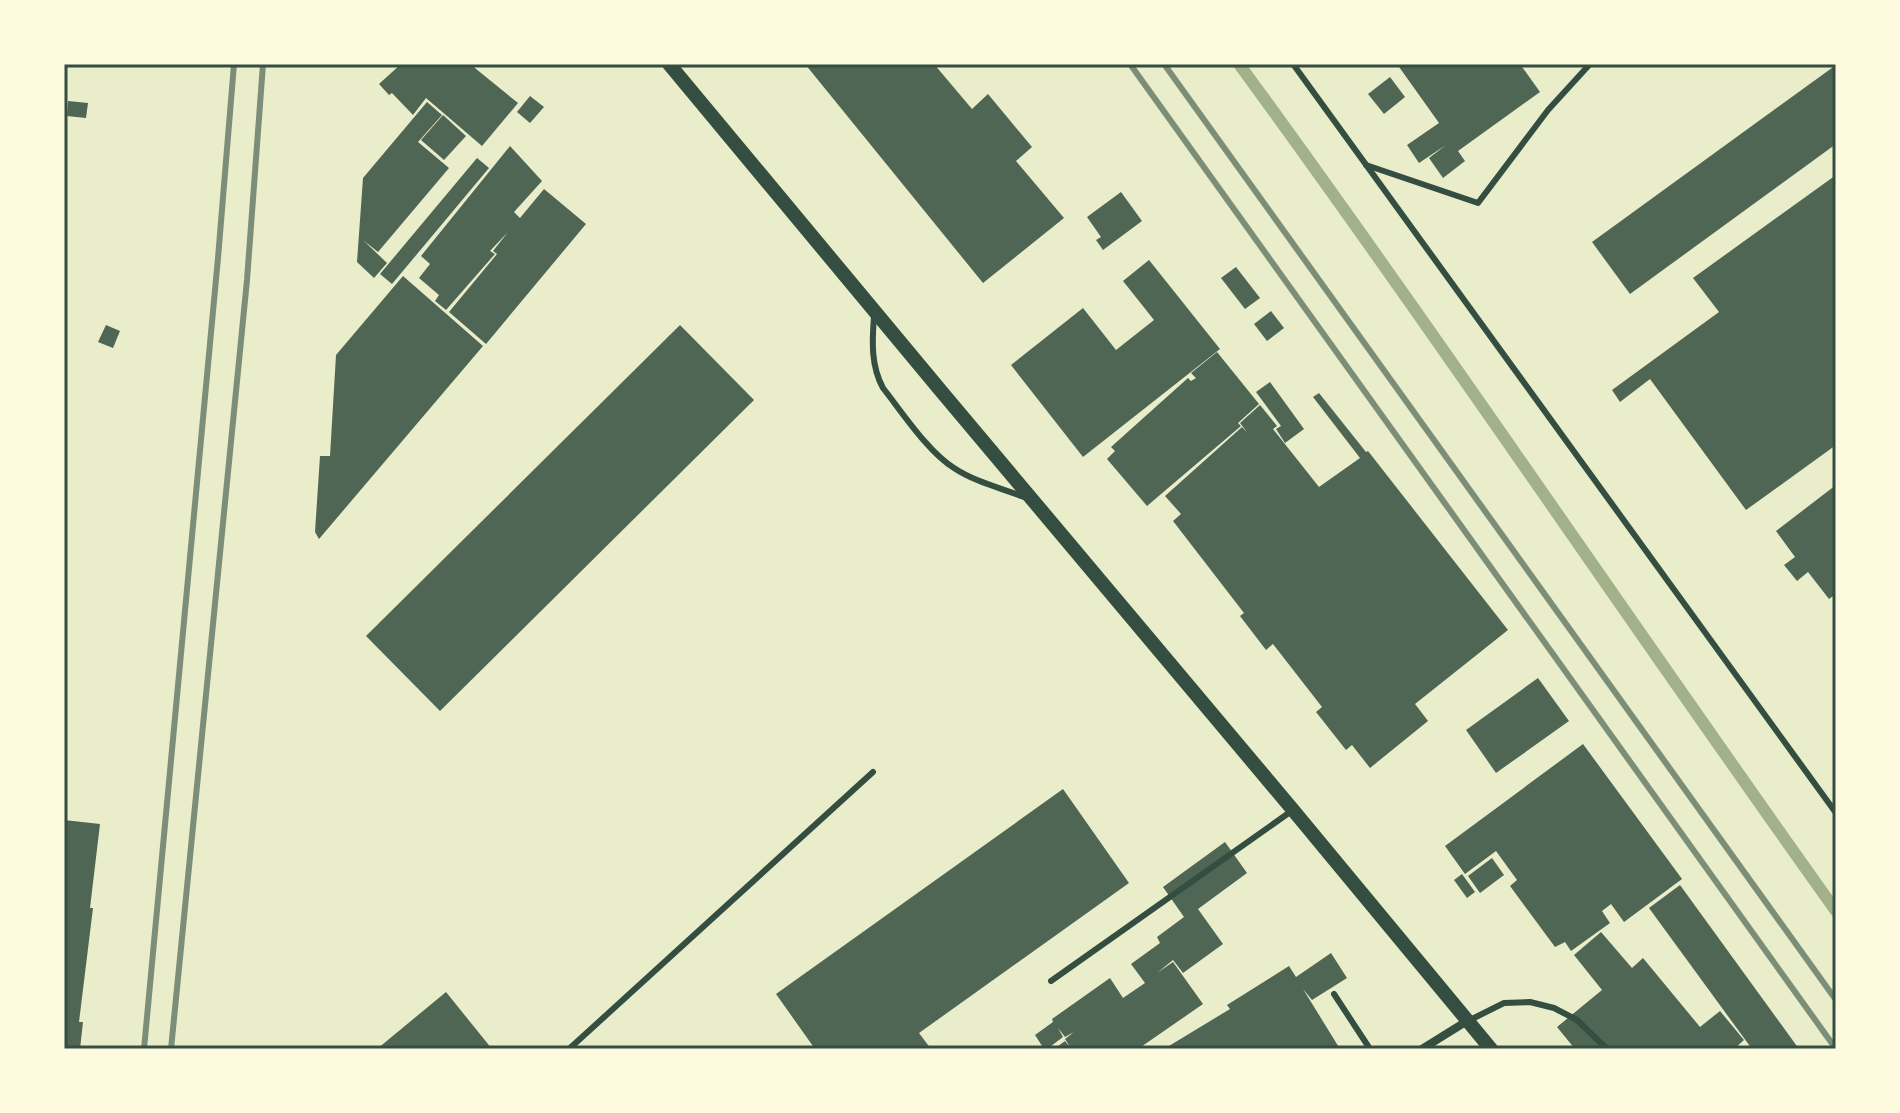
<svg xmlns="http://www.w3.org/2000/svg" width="1900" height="1113" viewBox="0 0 1900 1113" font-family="'DM Sans',sans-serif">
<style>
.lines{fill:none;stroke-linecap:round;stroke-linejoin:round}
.stream{stroke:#a3b18a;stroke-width:12}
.building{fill:#4f6655}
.service{stroke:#344e41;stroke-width:6}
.minor{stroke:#344e41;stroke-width:8}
.tertiary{stroke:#344e41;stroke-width:14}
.rail{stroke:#7c8e77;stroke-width:6}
.neatline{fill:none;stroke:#344e41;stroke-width:3}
</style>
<rect width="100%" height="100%" fill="#e9edc9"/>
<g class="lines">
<path class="stream" d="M1239,64C1443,343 1635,630 1836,911"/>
</g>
<g class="building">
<polygon points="401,64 470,64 518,103 482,146 426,98 413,115 392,93 389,95 379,84"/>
<polygon points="805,64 934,64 972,109 988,94 1032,147 1016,161 1064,218 983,283"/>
<polygon points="1397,64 1520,64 1540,92 1458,151 1465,161 1443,178 1429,158 1446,145 1419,163 1407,145 1439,123"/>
<polygon points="1836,65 1836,144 1630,294 1592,242"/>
<polygon points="1390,77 1405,97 1384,114 1368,94"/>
<polygon points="530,96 544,107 530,123 517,112"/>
<polygon points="68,101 88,103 86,118 67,116"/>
<polygon points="427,102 442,115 418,142 449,168 378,252 363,240 387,263 374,278 357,262 363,178"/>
<polygon points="443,115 466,136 444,160 421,140"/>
<polygon points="510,146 542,181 514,212 520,218 544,189 586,224 486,344 449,312 497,254 493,251 508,232 490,251 495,254 446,310 435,301 439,295 419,278 430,264 421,256"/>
<polygon points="477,158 489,168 392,284 380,274"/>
<polygon points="1836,175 1836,445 1746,510 1650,379 1620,402 1612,390 1719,312 1693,278"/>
<polygon points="1121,192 1142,221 1103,250 1096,240 1101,237 1087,217"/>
<polygon points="1149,260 1220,349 1083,457 1011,365 1083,308 1116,350 1154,320 1123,281"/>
<polygon points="1236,267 1260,298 1245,309 1221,278"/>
<polygon points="403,276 483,346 319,539 315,532 320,456 330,456 336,355"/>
<polygon points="1271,311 1284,328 1267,341 1254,324"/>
<polygon points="106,325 120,331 113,348 98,342"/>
<polygon points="680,325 754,400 440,711 366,636"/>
<polygon points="1217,352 1259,404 1238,423 1241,426 1147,506 1107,459 1115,451 1111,447 1188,378 1191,381 1196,378 1191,373"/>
<polygon points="1270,382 1304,429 1285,443 1276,429 1281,426 1256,392"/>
<polygon points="1319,393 1366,452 1368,451 1508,630 1415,704 1428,721 1370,768 1352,745 1346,750 1316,712 1322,707 1273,644 1266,650 1240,616 1244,613 1173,521 1181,514 1165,496 1242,427 1247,432 1240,423 1260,405 1277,426 1273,429 1319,487 1360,458 1313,397"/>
<polygon points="1836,485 1836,594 1829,599 1808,572 1797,581 1784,565 1795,557 1776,531"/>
<polygon points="1538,678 1569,721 1496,773 1466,730"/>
<polygon points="1583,744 1682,879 1624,922 1611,904 1602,911 1610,923 1571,951 1565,942 1555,947 1510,886 1517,880 1496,851 1465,874 1445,846"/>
<polygon points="1063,789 1129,883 919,1033 931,1049 815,1049 776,994"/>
<polygon points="64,820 100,824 90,908 93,908 79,1022 83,1022 80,1049 64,1049"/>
<polygon points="1225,842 1247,873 1198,909 1223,944 1183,973 1173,960 1157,973 1173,962 1203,1004 1138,1049 1054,1049 1065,1041 1070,1047 1065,1039 1074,1032 1065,1037 1058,1028 1063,1037 1047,1049 1044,1049 1035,1035 1053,1022 1052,1019 1110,978 1123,998 1145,983 1131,964 1160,943 1157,937 1184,917 1163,887"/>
<polygon points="1492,858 1504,875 1480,893 1468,876"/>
<polygon points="1462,874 1475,892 1467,898 1454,880"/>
<polygon points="1680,885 1799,1049 1752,1049 1649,908"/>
<polygon points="1601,932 1632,968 1643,958 1700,1027 1720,1011 1744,1040 1734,1049 1575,1049 1557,1027 1602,990 1574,955"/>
<polygon points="1331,953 1347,978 1312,1000 1303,989 1340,1049 1164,1049 1230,1009 1227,1005 1289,966 1296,977"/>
<polygon points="446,992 492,1049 377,1049"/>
</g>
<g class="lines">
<g class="service">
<polyline points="1293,64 1836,813"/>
<polyline points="1366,165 1478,203 1548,110 1590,64"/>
<path d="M874,317C872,342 871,366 883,388C902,412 928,452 954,468C975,482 1001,488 1024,497"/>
<polyline points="1051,981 1293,810"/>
<polyline points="1334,994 1370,1049"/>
<polyline points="1470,1020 1504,1003 1530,1002 1554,1008 1577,1020 1607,1049"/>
<polyline points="569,1049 873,772"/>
</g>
<polyline class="minor" points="1422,1049 1467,1021"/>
<polyline class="tertiary" points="669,64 941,391 1293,810 1491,1049"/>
<g class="rail">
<polyline points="1130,64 1836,1049"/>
<polyline points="1164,64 1836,1000"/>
<polyline points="144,1049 218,258 234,64"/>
<polyline points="171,1049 247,280 263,64"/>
</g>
</g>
<rect width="1900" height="1113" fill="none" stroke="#fefae0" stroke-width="132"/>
<rect x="66" y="66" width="1768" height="981" class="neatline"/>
</svg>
